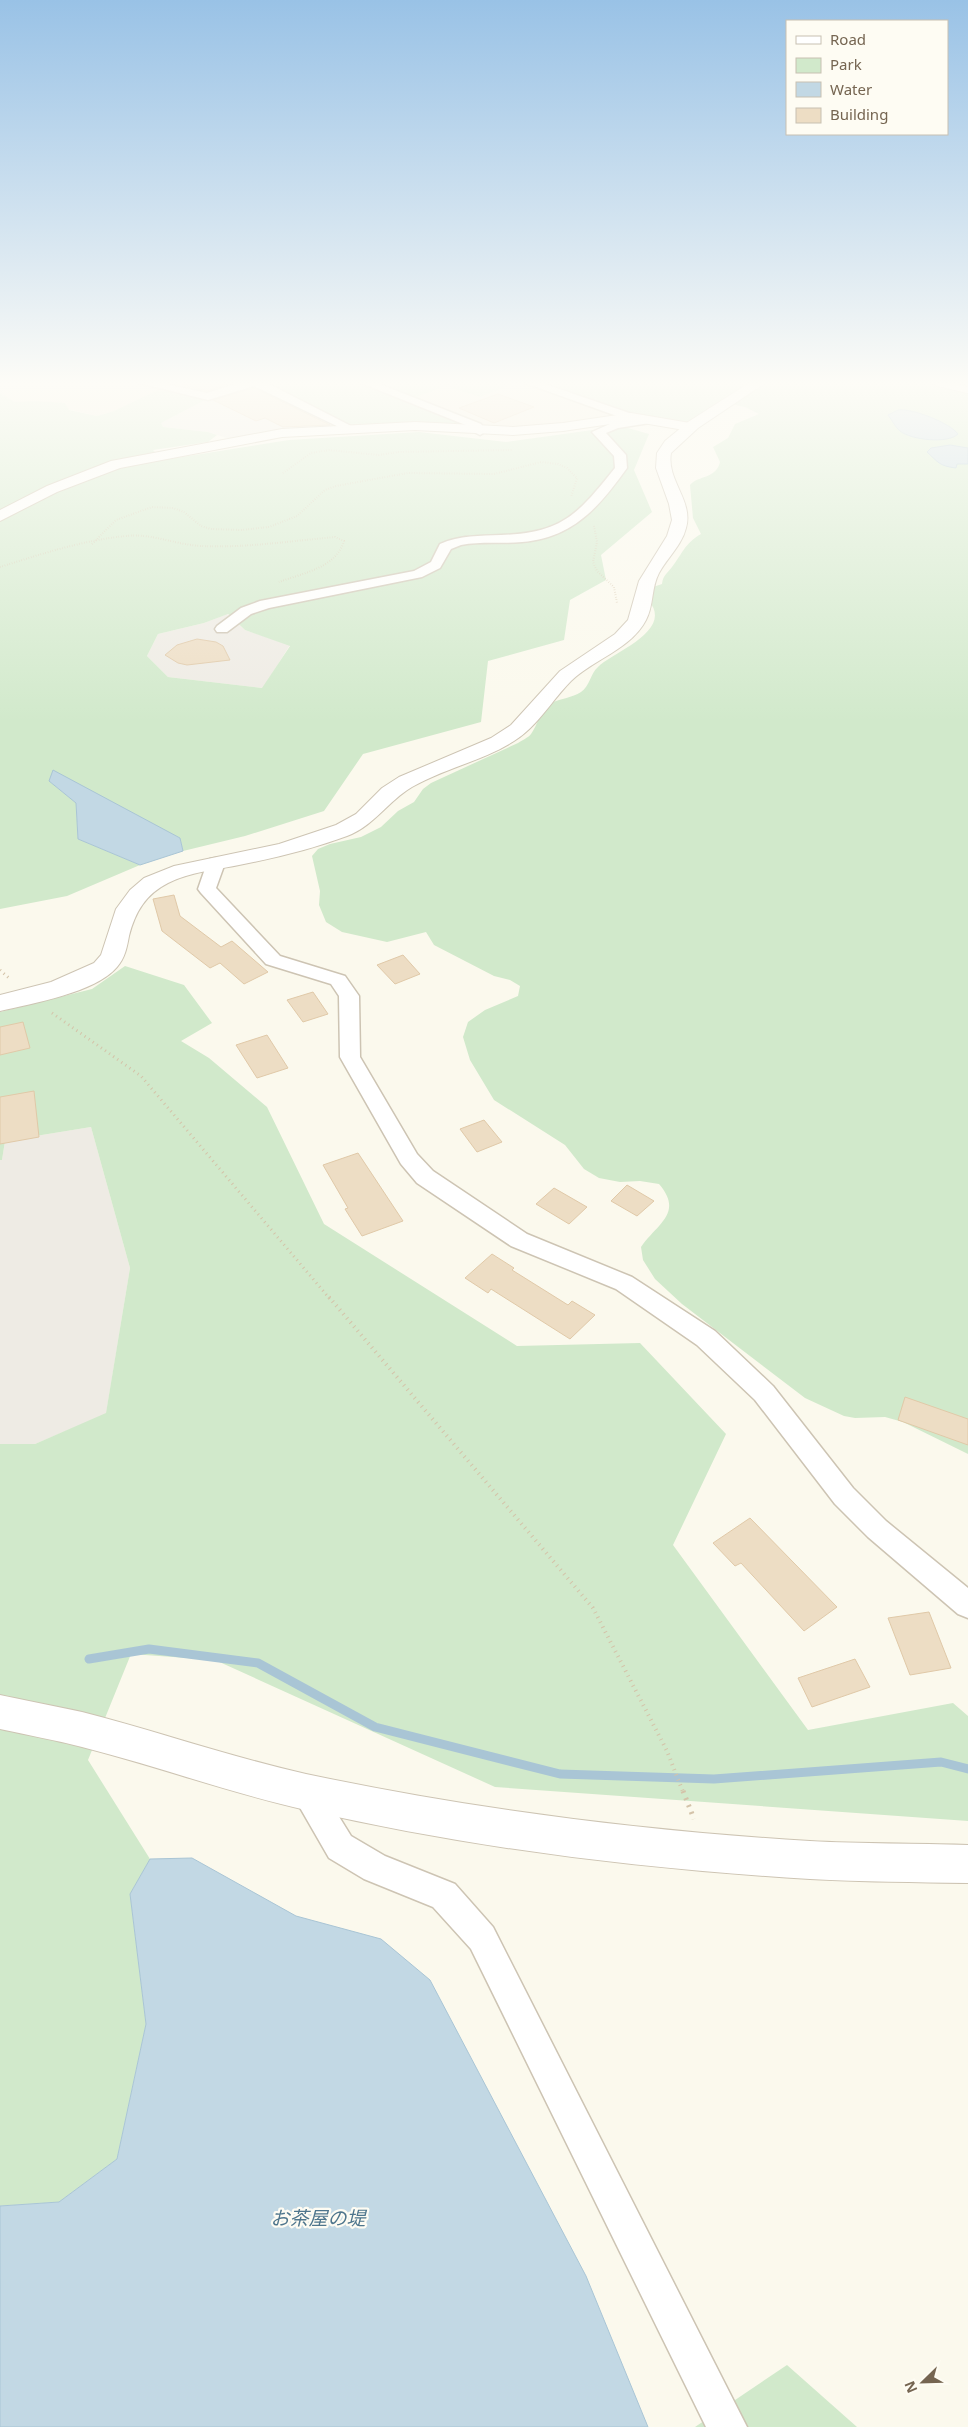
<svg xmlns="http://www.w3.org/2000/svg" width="968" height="2427" viewBox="0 0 968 2427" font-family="'Noto Sans','Noto Sans JP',sans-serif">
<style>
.residential{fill:#f2ecdb}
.industrial{fill:#eeebe4}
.green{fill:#d1e9cb;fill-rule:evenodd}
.water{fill:#c2d8e4;stroke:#a9c5d5}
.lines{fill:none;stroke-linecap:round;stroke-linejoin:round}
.stream{stroke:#a9c5d5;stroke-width:9}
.building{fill:#edddc4;stroke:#e0c9a8}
.service-casing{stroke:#cdc4b3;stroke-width:8}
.minor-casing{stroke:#cdc4b3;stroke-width:3}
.tertiary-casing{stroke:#cdc4b3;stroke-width:2}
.secondary-casing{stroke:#cdc3ae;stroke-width:2}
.path-far3{stroke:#d4c3a9;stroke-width:2;stroke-dasharray:0.5 2;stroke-linecap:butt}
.path-far2{stroke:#d4c3a9;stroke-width:3;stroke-dasharray:1 4;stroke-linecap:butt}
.path-far1{stroke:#d4c3a9;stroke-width:4;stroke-dasharray:1 4.5;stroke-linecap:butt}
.path{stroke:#d4c3a9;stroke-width:5;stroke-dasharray:2 5.5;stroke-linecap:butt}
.service{stroke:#fff;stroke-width:6}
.minor{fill:#fff;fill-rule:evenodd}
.tertiary{fill:#fff;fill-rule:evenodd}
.secondary{fill:#fff;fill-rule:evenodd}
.labels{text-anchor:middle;stroke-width:4.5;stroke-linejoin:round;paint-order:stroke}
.near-water-label{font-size:19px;font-style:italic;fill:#4f768d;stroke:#fefcf3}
</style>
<rect width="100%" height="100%" fill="#fbf9ed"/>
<g class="residential">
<polygon points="0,383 239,383 207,399 114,411 97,416 34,401 15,402 0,393"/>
<polygon points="358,383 546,383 638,415 614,415 550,426 494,429 467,424"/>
</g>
<g class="industrial">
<polygon points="255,385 340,425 230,439 208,432 163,427 161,423 207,399"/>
<polygon points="227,614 245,630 290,645 263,688 168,677 147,656 158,634 204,623"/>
<polygon points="91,1127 130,1268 106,1414 35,1444 0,1444 0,1160 2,1160 5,1141"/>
</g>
<g class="green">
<polygon points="263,383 358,383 467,424 461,427 354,426"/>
<polygon points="397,383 515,383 480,397 446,386 413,398 384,388"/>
<path d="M546,383H968V1454L903,1422L885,1417L855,1418L844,1416L805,1398L682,1304L655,1279L643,1260L641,1247C657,1224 684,1213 659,1184L640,1181L620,1182L599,1178L584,1169L565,1145L494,1100L470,1060L463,1037L468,1022L485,1010L518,996L520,986L510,980L494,976L434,945L426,932L387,942L342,932L326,922L319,905L320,891L312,856L318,849L330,844L361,837L381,827L398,811L414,802L423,789L431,783L518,743C522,740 528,738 531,734C538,725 540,709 552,703C561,698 572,698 581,692C590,686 590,674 598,667C613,652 674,631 649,601L653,587L662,584C663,575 667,574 672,567C683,553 684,544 701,534L693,518L690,485C699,475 716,479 720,462L713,447L728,438L735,424L759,414L745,407L722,402L687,424L638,415Z"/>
<path d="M158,390L207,399L161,423L163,427L208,432L217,435L208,442L153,450L163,460L289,440L419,432L506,442L621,426L649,434L634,470L652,512L601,555L606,580L570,600L564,640L488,661L481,722L363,754L324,811L245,836L183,851L180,838L49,781L76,803L78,839L140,865L67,896L0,909V393L15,402L34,401L65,403L69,410L97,416L114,411ZM228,614L245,630L290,646L262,688L168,677L147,656L158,634L204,623Z"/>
<polygon points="125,966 184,985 212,1023 181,1041 209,1058 267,1107 324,1224 517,1346 640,1343 726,1434 673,1545 808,1730 953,1703 968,1716 968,1821 495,1787 215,1660 131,1654 88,1760 150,1859 130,1894 146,2024 117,2159 59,2202 0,2206 0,1444 35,1444 106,1413 130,1268 91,1127 5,1141 2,1160 0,1160 0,1012 92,989"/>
<polygon points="787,2365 857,2427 695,2427"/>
</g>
<g class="water">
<path d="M898,410C912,408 950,423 958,434C948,444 911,440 900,431C895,427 892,420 888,415Z"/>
<path d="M950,445L968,448V464H957L956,468C939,466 938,462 927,452L931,448Z"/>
<polygon points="53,770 180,838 183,851 140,865 78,839 76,803 49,781"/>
<polygon points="192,1858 296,1916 381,1939 430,1980 586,2276 648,2427 0,2427 0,2206 59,2202 117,2159 146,2024 130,1894 150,1859"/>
</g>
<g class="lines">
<polyline class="stream" points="89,1659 149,1649 258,1663 375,1727 560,1774 714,1779 941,1762 968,1769"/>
</g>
<g class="building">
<polygon points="178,383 230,383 207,391"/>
<polygon points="254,388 330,425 283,427 265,418 256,421 213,400"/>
<polygon points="498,394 534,407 494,423 459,408"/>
<polygon points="197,639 216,642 223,646 230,660 187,665 178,663 165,655 177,645"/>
<polygon points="174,895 180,916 221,947 232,941 268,972 244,984 220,963 210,968 162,931 153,899"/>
<polygon points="403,955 420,974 395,984 377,965"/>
<polygon points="313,992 328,1014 303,1022 287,1000"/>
<polygon points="23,1022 30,1048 0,1055 0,1027"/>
<polygon points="267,1035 288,1068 257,1078 236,1045"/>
<polygon points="34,1091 39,1137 0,1144 0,1097"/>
<polygon points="484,1120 502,1142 477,1152 460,1129"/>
<polygon points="358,1153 403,1221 362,1236 345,1209 348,1208 323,1165"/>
<polygon points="627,1185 654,1201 637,1216 611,1201"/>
<polygon points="554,1188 587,1207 569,1224 536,1204"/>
<polygon points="492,1254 514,1268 512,1270 568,1305 572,1301 595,1315 570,1339 491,1289 488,1293 465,1278"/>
<polygon points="905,1397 968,1419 968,1445 898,1420"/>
<polygon points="750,1518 837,1607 804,1631 741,1563 735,1566 713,1543"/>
<polygon points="929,1612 951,1668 910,1675 888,1618"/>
<polygon points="855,1659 870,1687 812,1707 798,1678"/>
</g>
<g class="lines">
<g class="service-casing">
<polyline id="service" points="938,383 968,390"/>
</g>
<g class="minor-casing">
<g id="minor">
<polygon points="139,383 161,383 207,393 238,383 267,383 355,428 353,430 345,430 254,386 208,400"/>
<polygon points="361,383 377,383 481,424 486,431 480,435 476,433 473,428"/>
<path d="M525,383H542L635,415L636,419L652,417L658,420L656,422L618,428L606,433L626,455L627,468C599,507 573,538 522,542C502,544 481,541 461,545L451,549L440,568L422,577L269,608L251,614L227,632H217L215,629L217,626L241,608L260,601L414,571L431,562L440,544C460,535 480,536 501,535C563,533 578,514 615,468L614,456L592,432L612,423L628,420Z"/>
<polygon points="216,858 222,859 225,863 216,888 280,956 345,976 359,996 360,1057 417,1154 433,1171 527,1234 632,1277 715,1331 773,1386 853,1488 886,1521 968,1588 968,1618 958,1614 868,1537 835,1504 755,1400 697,1345 616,1289 511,1246 417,1183 401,1164 340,1057 339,996 331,984 266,964 201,893 198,889 207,863 210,859"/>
<polygon points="306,1777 317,1781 351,1836 385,1856 455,1884 493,1927 747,2427 706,2427 471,1949 433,1907 364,1879 329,1858 291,1792 295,1781"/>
</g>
</g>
<g class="tertiary-casing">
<g id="tertiary">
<path d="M749,383H765L698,428L671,453C666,480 694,501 686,528C682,545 667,558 659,573C651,588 654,605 646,620C631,649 594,659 571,681C552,700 538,726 514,741C483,761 445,768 412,787C388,801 374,826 347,836C312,849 275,858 239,865C215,870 190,872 168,883C146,894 135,912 129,936C127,947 125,958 117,967C95,993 33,1003 0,1011V995L51,982L94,963L101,955L116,909L130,890L144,878L174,866L279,844L336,825L356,814L382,788L399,777L491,738L511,725L560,671L615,634L628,620L639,581L667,536L672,520L669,504L656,468L657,453L665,441L688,422Z"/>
<path d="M0,1695C27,1701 55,1706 82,1712C157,1731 230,1757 306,1774C472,1809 641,1831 810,1841C862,1844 915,1843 968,1845V1883C915,1882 862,1882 810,1879C641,1869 471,1848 306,1810C230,1793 157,1766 82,1747C55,1740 27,1735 0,1729Z"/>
</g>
</g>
<g class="secondary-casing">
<polygon id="secondary" points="631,413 690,423 697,427 690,431 631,421 563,431 513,435 415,430 282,437 120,468 57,492 0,521 0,510 47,486 111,461 282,429 415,422 513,427 563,423"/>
</g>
<g class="path-far3">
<polyline points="283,473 311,453 330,450 379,455 398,452 512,450"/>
<polyline points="594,526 597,542 593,562 597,571 614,587 617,603"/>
<polyline points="92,544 116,520 152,507 173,508 184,512 201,526 211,529 241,530 269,527 297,516 325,490 336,486 408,473 494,474 541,462 558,464 567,468 577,478 571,497"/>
<path d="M0,567C41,554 84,540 126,536C152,533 176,545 202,546C246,548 291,541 335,537L344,541C336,568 303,573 279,582"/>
</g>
<g class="path-far2">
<polyline points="0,970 10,979"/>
<polyline points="52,1013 141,1076 330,1299"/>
</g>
<polyline class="path-far1" points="329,1297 593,1608 667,1751 683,1792"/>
<polyline class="path" points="683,1791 694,1819"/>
<use href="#service" class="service"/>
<use href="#minor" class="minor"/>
<use href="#tertiary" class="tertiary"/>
<use href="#secondary" class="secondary"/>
</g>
<linearGradient id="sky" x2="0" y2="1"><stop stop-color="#99c2e6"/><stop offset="0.53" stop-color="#fdfcf7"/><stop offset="1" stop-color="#fdfcf7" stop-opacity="0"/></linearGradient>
<rect width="968" height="723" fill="url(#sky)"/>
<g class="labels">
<g class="near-water-label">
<text x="318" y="2225">お茶屋の堤</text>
</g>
</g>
<rect x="786" y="20" width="162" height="115" fill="#fefcf3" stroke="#c7c0b2"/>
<rect x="796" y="36" width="25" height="8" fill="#ffffff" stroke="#c7c0b2"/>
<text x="830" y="45" font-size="15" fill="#756551">Road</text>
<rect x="796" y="58" width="25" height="15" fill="#d1e9cb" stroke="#c7c0b2"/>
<text x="830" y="70" font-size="15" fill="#756551">Park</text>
<rect x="796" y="82" width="25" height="15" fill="#c2d8e4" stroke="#c7c0b2"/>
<text x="830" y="95" font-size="15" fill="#756551">Water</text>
<rect x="796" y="108" width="25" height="15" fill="#edddc4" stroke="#c7c0b2"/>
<text x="830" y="120" font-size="15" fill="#756551">Building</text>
<g transform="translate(923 2382) rotate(247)" stroke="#fefcf3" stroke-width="4" paint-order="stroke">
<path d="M0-4L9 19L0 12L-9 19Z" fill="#756551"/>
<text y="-8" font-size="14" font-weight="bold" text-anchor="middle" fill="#756551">N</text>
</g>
</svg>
